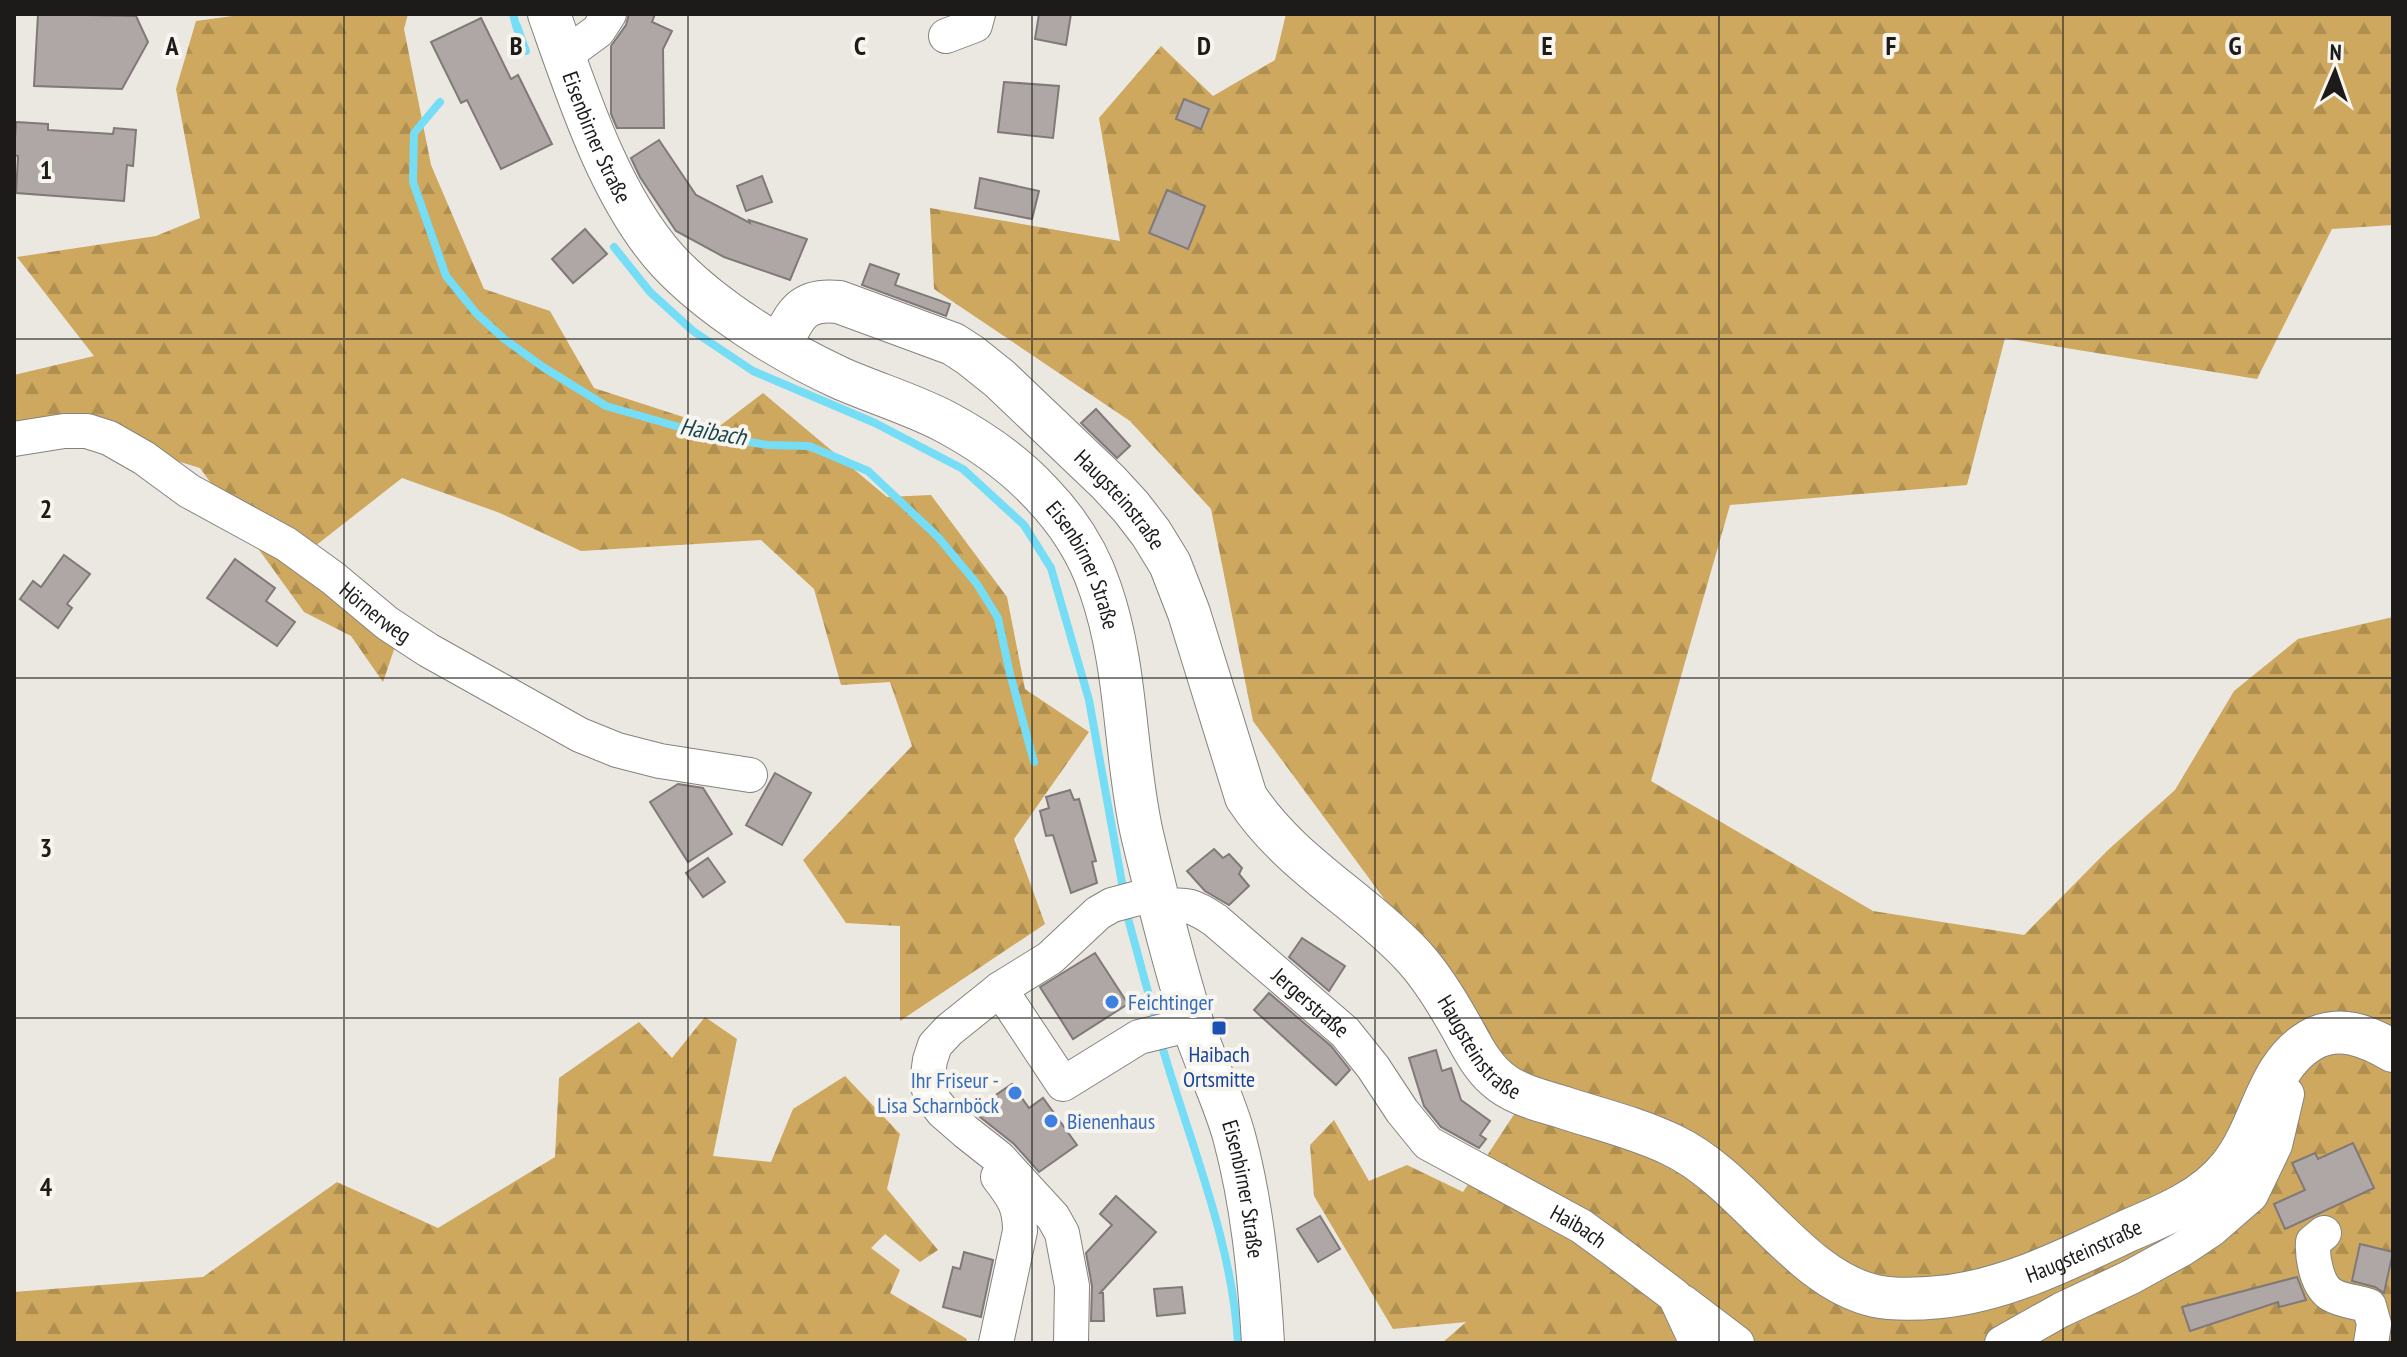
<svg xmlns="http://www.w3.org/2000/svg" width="2407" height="1357" viewBox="0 0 2407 1357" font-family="'PT Sans Narrow',sans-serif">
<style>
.forest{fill:url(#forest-firs)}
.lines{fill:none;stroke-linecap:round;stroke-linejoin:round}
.stream{stroke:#75ddf5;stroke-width:8}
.building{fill:#aea7a6;stroke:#807978;stroke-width:2}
.minor-casing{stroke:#86837e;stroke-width:36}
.major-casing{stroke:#86837e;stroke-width:44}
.minor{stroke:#fff;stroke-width:34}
.major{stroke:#fff;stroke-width:42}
.grid{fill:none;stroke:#1c1b19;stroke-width:2;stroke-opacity:0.55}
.shop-dot{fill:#3f7fe0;stroke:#f8f5ee;stroke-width:3}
.transit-dot{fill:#1a4fb4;stroke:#f8f5ee;stroke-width:3}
.labels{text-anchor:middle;stroke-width:8;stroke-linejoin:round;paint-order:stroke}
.street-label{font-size:22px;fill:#1c1b19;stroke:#f8f5ee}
.shop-label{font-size:22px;fill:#366cbe;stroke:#f8f5ee;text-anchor:start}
.transit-label{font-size:22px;fill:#164399;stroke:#f8f5ee}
.water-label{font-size:24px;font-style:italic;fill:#184751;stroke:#f8f5ee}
.grid-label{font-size:26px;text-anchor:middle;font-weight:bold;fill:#1c1b19;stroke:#f8f5ee;stroke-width:8;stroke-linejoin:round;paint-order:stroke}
</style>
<defs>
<pattern id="forest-firs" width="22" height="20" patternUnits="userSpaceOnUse" patternTransform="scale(2)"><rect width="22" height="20" fill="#cda85e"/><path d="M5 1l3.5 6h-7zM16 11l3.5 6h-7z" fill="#af9051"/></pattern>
</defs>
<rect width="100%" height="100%" fill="#ebe7e1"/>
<g class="forest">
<polygon points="247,14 408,14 404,29 431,165 484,289 550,311 594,388 717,428 763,393 887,497 931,495 1007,597 1025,689 1089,732 1014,839 1045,924 900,1021 900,926 846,923 803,860 912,746 890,682 841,685 814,589 761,540 581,551 500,513 402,478 310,550 405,617 383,682 351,636 304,612 200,468 51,423 14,425 14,375 94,356 17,257 156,236 200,218 176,89 196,21"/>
<polygon points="1286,14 2393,14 2393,225 2332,229 2257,379 2005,338 1967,485 1730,505 1651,781 1873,911 2024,935 2108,850 2175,790 2234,691 2298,639 2393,617 2393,1343 1442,1343 1466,1322 1393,1329 1314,1196 1310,1145 1334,1120 1369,1181 1407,1165 1463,1192 1532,1087 1495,1049 1253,721 1211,509 1130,421 934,289 930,208 1120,241 1099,118 1161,46 1213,96 1275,60"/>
<polygon points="705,1017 737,1039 713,1156 771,1162 793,1109 845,1076 900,1134 887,1189 938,1250 920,1262 885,1234 871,1248 900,1270 890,1293 967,1339 966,1343 14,1343 14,1292 203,1277 337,1182 438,1228 555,1157 559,1078 639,1022 672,1058"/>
</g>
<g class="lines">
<g class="stream">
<polyline points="513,14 517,29"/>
<polyline points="517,26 526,51"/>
<polyline points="440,102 414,133 413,182 446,276 476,313 503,338 543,367 606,406 707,435 768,445 809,446 868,471 938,537 977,584 998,618 1010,674 1034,762"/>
<polyline points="614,247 650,292 693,331 753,371 875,423 963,469 1024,525 1051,568 1089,700 1124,894"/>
<polyline points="1126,911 1157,1025"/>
<path d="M1160,1039C1188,1139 1232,1238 1238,1343"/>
</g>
</g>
<g class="building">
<polygon points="38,14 136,16 148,42 122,89 34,86"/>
<polygon points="629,14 655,14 652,22 672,31 663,49 664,128 617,128 611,114 611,46 626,25"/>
<polygon points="1039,14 1071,14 1066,45 1035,39"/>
<polygon points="481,18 511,79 518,75 552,144 501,169 467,100 461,103 431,42"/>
<polygon points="1004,82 1059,86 1053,138 998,132"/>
<polygon points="1184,99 1209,109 1201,129 1176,119"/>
<polygon points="16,122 48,124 48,130 113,134 114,128 136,130 133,166 127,165 124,201 16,193 18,156 14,155"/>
<polygon points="659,140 696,195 750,223 749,220 807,239 790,280 724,257 676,231 640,177 631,158"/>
<polygon points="762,176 772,202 746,211 737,186"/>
<polygon points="980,178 1039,191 1032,219 975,208"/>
<polygon points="1167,190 1205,206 1188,249 1149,233"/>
<polygon points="585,229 607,254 573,283 552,259"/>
<polygon points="870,264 899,274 895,285 950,304 946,316 862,285"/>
<polygon points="1096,409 1130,446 1117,458 1081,423"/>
<polygon points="64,555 90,574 67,604 72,608 58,628 20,599 33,581 41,587"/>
<polygon points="235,559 275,588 266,601 295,622 277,646 207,598"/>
<polygon points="775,773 811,793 782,845 746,825"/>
<polygon points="678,784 703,788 732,834 688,862 650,802"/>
<polygon points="1070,790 1074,800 1079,799 1096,861 1092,862 1097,883 1071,893 1053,835 1046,836 1040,811 1049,808 1046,797"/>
<polygon points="1214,849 1223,858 1229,854 1242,868 1239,874 1249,886 1229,905 1205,891 1187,871"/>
<polygon points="708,858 725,882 703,897 686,873"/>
<polygon points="1302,938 1345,966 1329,991 1289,957"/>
<polygon points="1095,953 1128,1004 1073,1039 1040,987"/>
<polygon points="1269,993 1331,1046 1350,1070 1336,1085 1254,1010"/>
<polygon points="1436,1050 1442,1071 1451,1068 1461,1100 1490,1121 1480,1135 1486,1139 1479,1148 1441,1127 1424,1106 1409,1058"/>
<polygon points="1012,1084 1029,1108 1043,1098 1077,1145 1039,1172 1014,1144 980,1117 974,1110"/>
<polygon points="2353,1143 2374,1188 2285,1229 2274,1204 2305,1190 2292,1163 2315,1153 2318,1159"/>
<polygon points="1116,1196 1156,1232 1100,1293 1103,1293 1104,1321 1091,1321 1092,1286 1086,1253 1112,1225 1100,1214"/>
<polygon points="1320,1216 1340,1249 1318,1262 1297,1229"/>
<polygon points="2360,1244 2393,1252 2384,1293 2375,1287 2352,1281"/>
<polygon points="964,1252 993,1260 981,1317 943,1307 953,1267 960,1269"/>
<polygon points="2297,1277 2306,1300 2279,1307 2278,1302 2190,1331 2182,1307"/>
<polygon points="1182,1287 1185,1313 1157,1316 1154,1289"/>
</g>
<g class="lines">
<g class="minor-casing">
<g id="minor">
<polyline points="946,36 975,25 978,14"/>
<polyline points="564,56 598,31 609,14"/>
<path id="s1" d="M14,439L64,431H87L109,438L144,458L189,491L286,544L333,578L387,623L428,650L580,735L617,750L660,761L750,775"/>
<path id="s2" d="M1161,907C1187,903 1194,906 1215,920L1345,1032L1373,1067L1402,1111L1428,1143L1581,1226L1614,1250L1675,1296L1694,1337L1700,1343"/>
<polyline points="1000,989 1063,1084 1139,1037 1192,1024"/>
<path d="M2324,1233L2313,1242C2312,1258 2317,1287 2332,1295C2342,1301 2358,1302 2369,1306L2374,1324L2371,1343"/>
<polyline points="1683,1302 1737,1343"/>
<path d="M996,1343L1020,1231C1020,1205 1013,1197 998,1177"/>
<polyline points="1071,1343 1072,1286 1062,1233 1053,1217 999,1158 966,1132 943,1112 931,1097 927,1082 930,1060 935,1045 949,1030 1000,989 1050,958 1098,913 1112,905 1157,893"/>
<polyline points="2002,1343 2061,1310 2131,1277 2182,1249 2212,1229 2251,1195 2275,1145 2287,1094 2271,1087"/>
</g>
</g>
<g class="major-casing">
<g id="major">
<path id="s3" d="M549,14C577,93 610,197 667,260C710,307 783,352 840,378C874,393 911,404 944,421C980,440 1014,464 1041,493C1067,520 1088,552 1100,588C1128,667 1124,754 1142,834C1157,897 1173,960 1192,1022C1204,1060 1223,1097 1234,1136C1252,1203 1259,1273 1263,1343"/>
<path id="s4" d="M780,346C795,315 801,298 839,302L953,344L970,355L1000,379L1108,482L1131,507L1151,533L1170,564L1189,613L1246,797C1289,863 1361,900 1414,957C1432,977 1446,1000 1459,1023C1470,1042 1479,1063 1496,1078C1513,1094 1539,1100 1562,1107C1598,1119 1637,1128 1672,1145C1745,1179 1798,1279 1875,1296C1895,1300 1920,1299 1940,1297C2004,1291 2068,1259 2125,1232C2145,1223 2166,1215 2185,1204C2201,1195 2218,1182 2230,1167C2262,1128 2265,1067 2311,1040C2339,1024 2367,1036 2393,1051"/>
</g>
</g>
<use href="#minor" class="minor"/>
<use href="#major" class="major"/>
</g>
<path class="grid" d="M344,14V1343M688,14V1343M1032,14V1343M1375,14V1343M1719,14V1343M2063,14V1343M14,339H2393M14,678H2393M14,1018H2393"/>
<g class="shop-dot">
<circle cx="1112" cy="1002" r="8"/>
<circle cx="1015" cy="1093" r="8"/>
<circle cx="1051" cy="1121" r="8"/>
</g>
<rect class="transit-dot" x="1211" y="1020" width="16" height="16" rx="4"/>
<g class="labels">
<g class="street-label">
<text dy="8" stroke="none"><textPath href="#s3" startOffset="132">Eisenbirner Straße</textPath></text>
<text dy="8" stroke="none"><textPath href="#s4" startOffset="432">Haugsteinstraße</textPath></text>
<text dy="8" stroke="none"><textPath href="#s3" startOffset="804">Eisenbirner Straße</textPath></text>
<text dy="8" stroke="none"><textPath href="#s1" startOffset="416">Hörnerweg</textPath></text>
<text dy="8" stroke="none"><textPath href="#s2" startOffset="184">Jergerstraße</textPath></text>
<text dy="8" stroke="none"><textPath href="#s4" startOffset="1104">Haugsteinstraße</textPath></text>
<text dy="8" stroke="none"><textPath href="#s3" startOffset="1452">Eisenbirner Straße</textPath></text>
<text dy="8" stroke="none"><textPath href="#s2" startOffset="540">Haibach</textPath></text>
<text dy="8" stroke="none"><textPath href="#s4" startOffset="1800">Haugsteinstraße</textPath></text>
</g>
<g class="shop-label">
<text x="1128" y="1010">Feichtinger</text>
<text x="999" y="1088" text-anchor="end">Ihr Friseur -<tspan x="999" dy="25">Lisa Scharnböck</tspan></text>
<text x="1067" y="1129">Bienenhaus</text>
</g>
<g class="transit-label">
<text x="1219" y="1062">Haibach<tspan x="1219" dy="25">Ortsmitte</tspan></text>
</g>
<g class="water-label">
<text transform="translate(713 432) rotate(10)" y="8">Haibach</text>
</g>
</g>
<g class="grid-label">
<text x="172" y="55">A</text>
<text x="516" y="55">B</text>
<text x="860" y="55">C</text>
<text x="1204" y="55">D</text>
<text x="1547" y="55">E</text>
<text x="1891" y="55">F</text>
<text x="2235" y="55">G</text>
<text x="46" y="179">1</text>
<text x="46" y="518">2</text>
<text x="46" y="857">3</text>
<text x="46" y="1196">4</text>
</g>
<rect width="2407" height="1357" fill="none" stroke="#1c1b19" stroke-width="32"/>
<g transform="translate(2335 72) rotate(2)" stroke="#f8f5ee" stroke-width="6" paint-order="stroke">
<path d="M0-6L14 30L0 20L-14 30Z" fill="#1c1b19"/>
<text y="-12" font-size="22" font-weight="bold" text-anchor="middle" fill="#1c1b19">N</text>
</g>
</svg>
